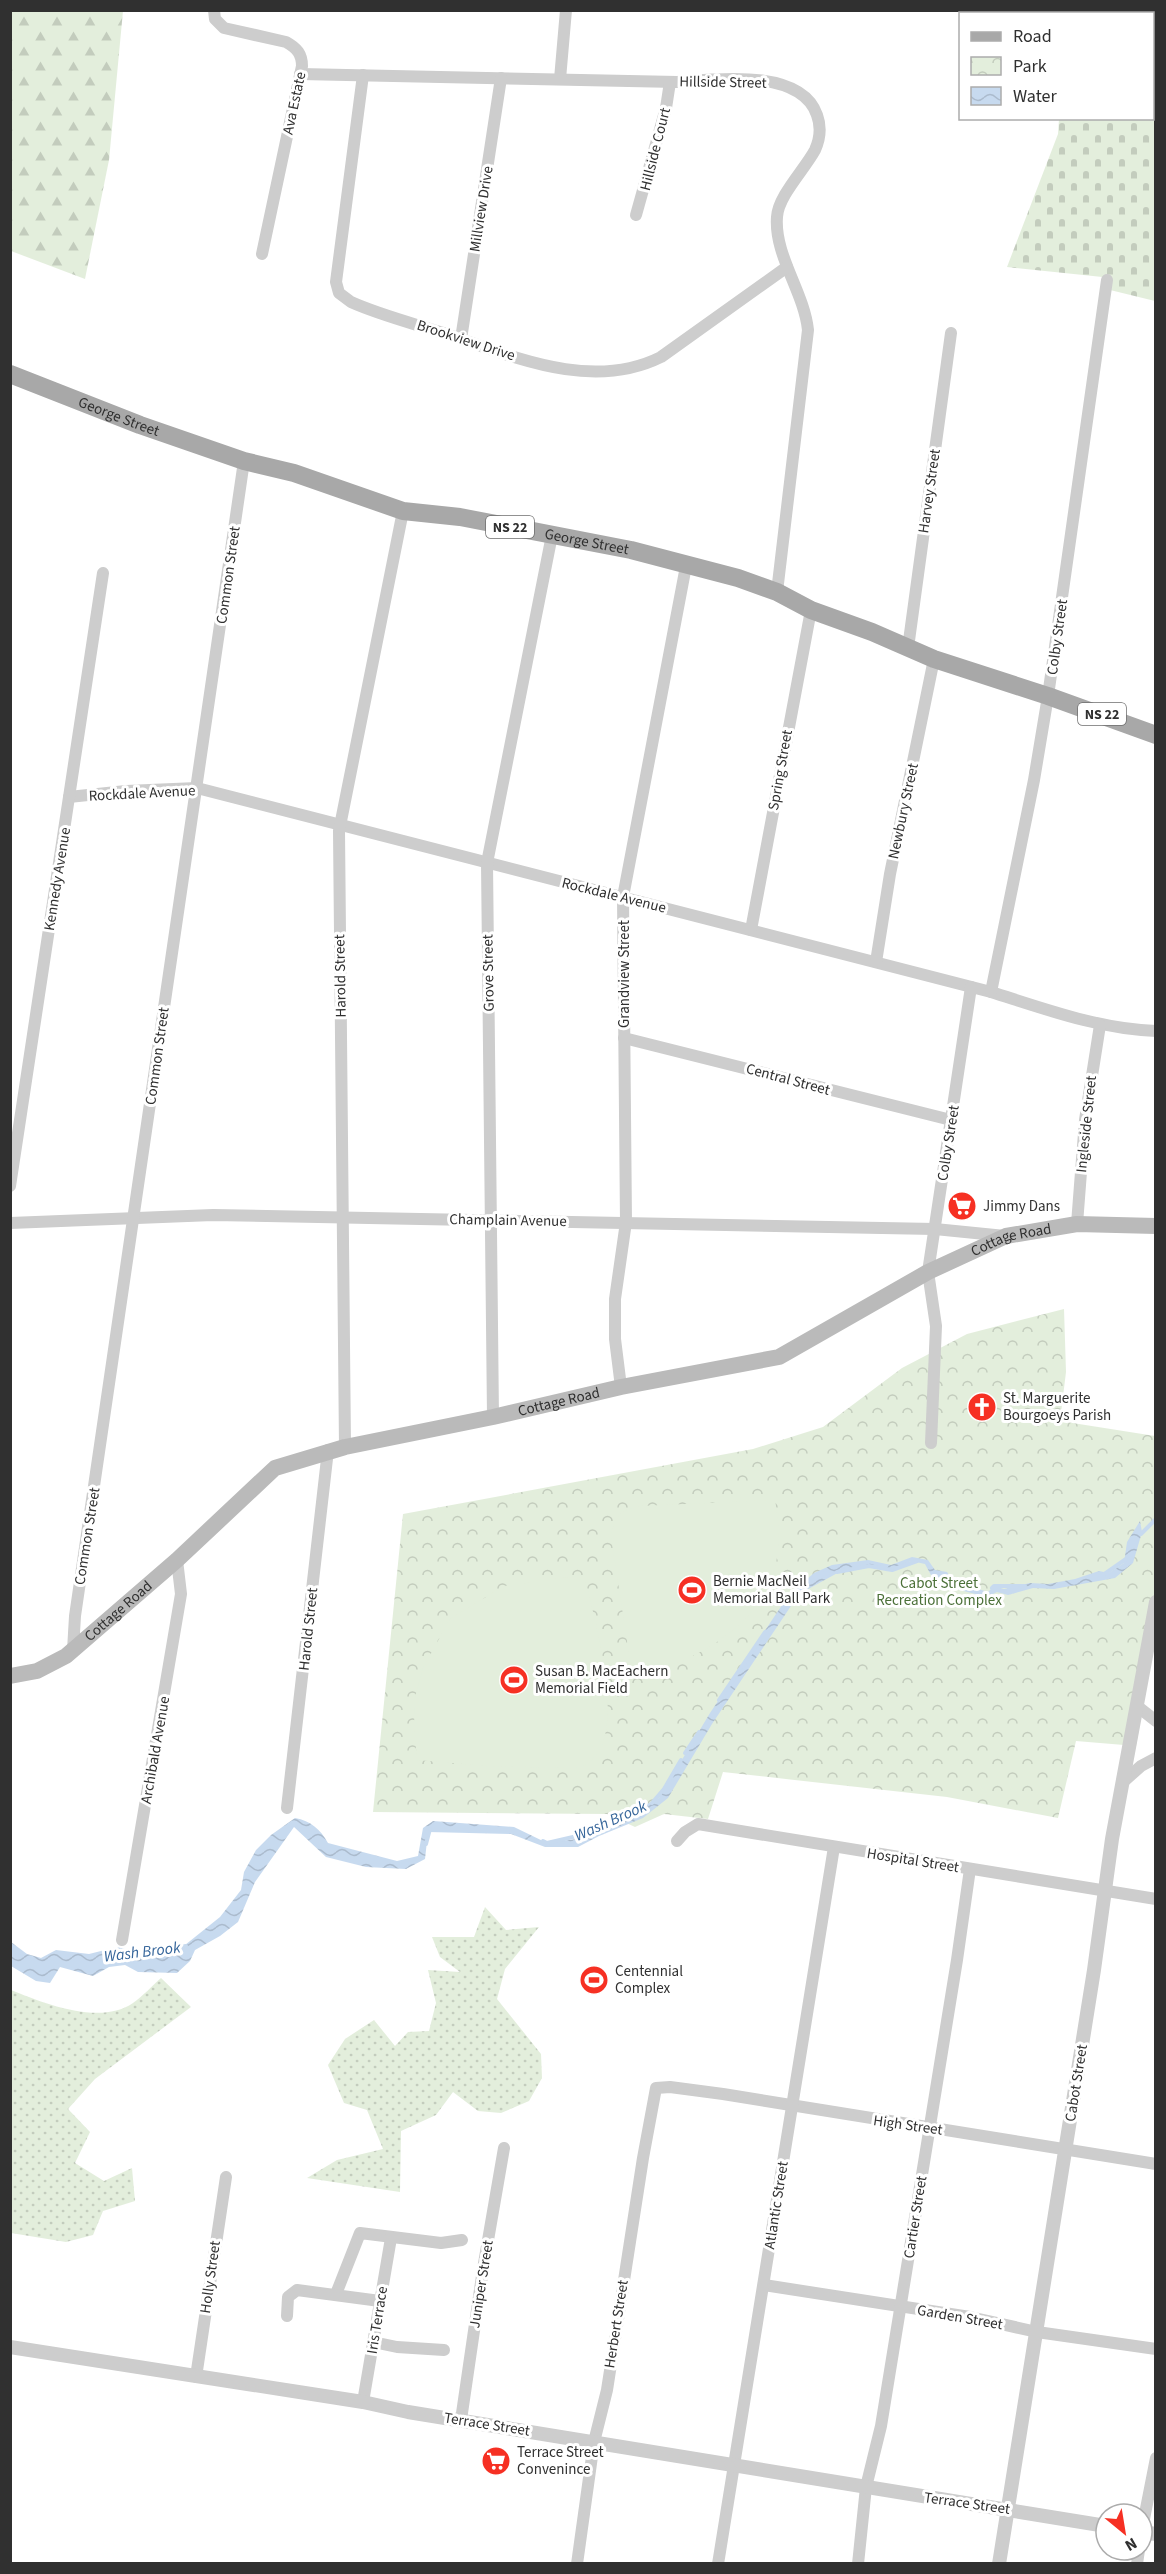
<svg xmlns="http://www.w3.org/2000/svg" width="1166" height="2574" viewBox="0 0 1166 2574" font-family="'Source Sans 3',sans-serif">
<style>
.grass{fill:url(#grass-dots)}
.forest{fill:url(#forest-firs)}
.cemetery{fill:url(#cemetery-stones)}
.park{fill:url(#park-crowns)}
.pitch{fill:#e3eedc}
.water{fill:url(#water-waves)}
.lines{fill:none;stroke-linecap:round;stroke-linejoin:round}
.stream{stroke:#c7daef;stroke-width:4}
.minor{stroke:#cdcdcd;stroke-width:12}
.tertiary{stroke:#cdcdcd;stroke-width:14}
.secondary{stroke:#bababa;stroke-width:16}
.primary{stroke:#a8a8a8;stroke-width:18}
.labels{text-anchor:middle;stroke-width:6;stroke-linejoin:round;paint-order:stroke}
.shield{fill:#fff;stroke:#6e6e6e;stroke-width:1.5}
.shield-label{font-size:14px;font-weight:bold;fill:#303030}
.street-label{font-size:15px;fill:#303030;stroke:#fff}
.poi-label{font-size:15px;fill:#303030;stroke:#fff;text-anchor:start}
.park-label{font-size:15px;fill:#4b7038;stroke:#fff}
.water-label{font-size:16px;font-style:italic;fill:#35659a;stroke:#fff}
</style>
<defs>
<pattern id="grass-dots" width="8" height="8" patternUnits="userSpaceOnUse" patternTransform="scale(1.5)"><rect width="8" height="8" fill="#e3eedc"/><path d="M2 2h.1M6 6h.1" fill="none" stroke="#c3ccbd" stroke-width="1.8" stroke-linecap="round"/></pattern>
<pattern id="forest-firs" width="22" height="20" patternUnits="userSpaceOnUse" patternTransform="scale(1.5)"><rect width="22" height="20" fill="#e3eedc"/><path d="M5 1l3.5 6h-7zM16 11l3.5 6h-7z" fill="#c3ccbd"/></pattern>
<pattern id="cemetery-stones" width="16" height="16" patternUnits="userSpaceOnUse" patternTransform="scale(1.5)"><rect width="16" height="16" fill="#e3eedc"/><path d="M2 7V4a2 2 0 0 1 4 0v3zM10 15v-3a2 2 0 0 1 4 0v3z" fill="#c3ccbd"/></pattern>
<pattern id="park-crowns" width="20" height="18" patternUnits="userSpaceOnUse" patternTransform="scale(1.5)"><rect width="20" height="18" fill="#e3eedc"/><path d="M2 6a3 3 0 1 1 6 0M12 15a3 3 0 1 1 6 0" fill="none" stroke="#c3ccbd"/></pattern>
<pattern id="water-waves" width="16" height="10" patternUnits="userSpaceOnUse" patternTransform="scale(1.5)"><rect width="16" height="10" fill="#c7daef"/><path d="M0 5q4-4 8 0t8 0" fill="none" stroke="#abbbcd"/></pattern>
</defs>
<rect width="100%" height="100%" fill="#fff"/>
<g class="grass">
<polygon points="485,1907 506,1930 539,1927 505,1969 497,1999 541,2054 542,2078 529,2101 501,2113 478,2111 453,2092 436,2115 401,2131 400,2192 307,2178 337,2160 383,2149 367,2110 344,2103 328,2065 345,2039 374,2020 395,2046 408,2032 429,2031 436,2003 428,1970 460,1972 440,1957 432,1937 474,1937"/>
<path d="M161,1978L191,2007L95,2079L68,2109L90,2132L75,2163L104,2181L132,2168L135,2201L103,2211L93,2235L66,2242L11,2233V1990C43,2003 100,2026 133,2003C143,1996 152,1986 161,1978Z"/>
</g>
<polygon class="forest" points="10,11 123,11 109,160 85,279 11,251"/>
<polygon class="cemetery" points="1153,38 1155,38 1155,301 1110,290 1112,278 1007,267 1058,134 1059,119 1152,118"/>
<polygon class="park" points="1064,1309 1066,1372 1060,1421 1155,1436 1155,1638 1136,1746 1076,1741 1058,1818 947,1797 723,1772 708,1819 664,1814 635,1827 607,1814 373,1812 403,1514 753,1449 823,1427 902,1368 967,1334"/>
<g class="pitch">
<path d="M775,1500C780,1528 781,1556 770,1582C763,1598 750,1616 737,1627C718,1644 653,1686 630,1661L611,1536C614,1517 621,1509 640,1506Z"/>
<path d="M584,1575C593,1615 639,1762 572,1768L485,1766L417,1760L414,1725L415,1697L423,1668L450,1619L504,1586Z"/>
</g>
<path class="water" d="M1140,1521L1142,1532L1133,1563L1115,1578L1054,1589L1033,1588L1008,1595L997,1592L987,1597L952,1588L943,1580L932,1577L925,1564L911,1561L892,1570L869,1566L843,1570L799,1594L712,1724L668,1798L643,1818L599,1836L578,1847H545L511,1834L428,1832L425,1859L406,1869L366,1867L326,1857L294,1827L255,1882L238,1922L220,1936L195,1950L190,1961L177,1973L138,1972L125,1965L109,1967L93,1976L60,1967L50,1983L36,1981L11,1966V1942L27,1954L41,1958L56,1950L89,1954L117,1947L158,1958L175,1953L220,1917L241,1890L244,1872L256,1850L271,1835L295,1818C311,1821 320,1829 328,1843L397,1861L418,1856L423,1828L433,1821L514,1827L547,1843L576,1839L659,1798L710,1713L784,1602L800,1585L814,1573L832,1565L868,1560L891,1565L912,1557L928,1560L935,1570L947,1572L953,1581L988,1592L994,1586L1004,1589L1030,1583L1048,1584L1075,1579L1099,1571L1109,1573L1124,1563L1127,1542Z"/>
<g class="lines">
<g class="stream">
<polyline points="1141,1534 1156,1519"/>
<polyline points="837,1572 869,1566 892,1570 917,1561"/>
<polyline points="1103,1575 1126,1559"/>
<polyline points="948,1577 971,1588"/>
<polyline points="992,1588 994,1586 1025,1586"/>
<polyline points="719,1700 765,1632"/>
<polyline points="685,1753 699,1732"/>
<polyline points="652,1803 664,1789 681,1760"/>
<polyline points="543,1841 547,1843 586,1834"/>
<polyline points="426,1844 430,1829"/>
<polyline points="137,1953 186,1946"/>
</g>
<g class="minor">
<path d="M214,10L215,19L224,28L286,42C297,48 302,54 302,66L262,254"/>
<path d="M300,74L677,82C716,79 801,68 817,115C821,126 820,139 815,150C805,169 778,196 777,217C774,255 804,292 808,330L777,592"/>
<path d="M363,75L336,282L339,293L351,302C380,315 412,323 443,333C512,356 591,392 661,357L787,267"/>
<polyline points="560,79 566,10"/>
<polyline points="636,215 666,108 670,82"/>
<polyline points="461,339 501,78"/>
<polyline points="908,648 951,333"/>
<path d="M69,797L126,791L197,788L991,992C1045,1009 1099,1029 1156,1031"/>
<polyline points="751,930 811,610"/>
<polyline points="876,962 890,874 934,659"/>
<polyline points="991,992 1034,780 1048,696 1107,280"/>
<polyline points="624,1038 951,1120"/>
<polyline points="10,1186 103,573"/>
<polyline points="10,1223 213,1215 935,1229 1005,1236"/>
<polyline points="1077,1224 1085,1120 1100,1025"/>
<polyline points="621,1387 615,1339 615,1299 626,1222 623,897 686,566"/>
<polyline points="493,1417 487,863 552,535"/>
<polyline points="931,1443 936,1326 928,1272 971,987"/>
<polyline points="345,1447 339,831 403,511"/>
<polyline points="73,1650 75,1616 244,461"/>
<polyline points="1137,1706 1156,1721"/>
<polyline points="1123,1782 1141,1766 1156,1758"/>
<polyline points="287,1808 328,1450"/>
<polyline points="677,1841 685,1832 698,1824 1156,1899"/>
<polyline points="122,1940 181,1594 177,1560"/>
<polyline points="764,2285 970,2317 1037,2332 1156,2349"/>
<polyline points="336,2294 360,2233 441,2243 462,2240"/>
<polyline points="287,2316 288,2297 297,2290 380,2301"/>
<polyline points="373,2342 397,2347 444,2350"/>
<polyline points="196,2377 226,2177"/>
<polyline points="363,2402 391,2238"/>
<polyline points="461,2420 483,2269 504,2148"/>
<polyline points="1142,2529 1156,2458"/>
<polyline points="577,2564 594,2442 607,2390 643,2158 656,2088 670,2087 723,2094 1156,2164"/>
<polyline points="718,2564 834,1847"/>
<polyline points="858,2564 866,2487 881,2426 957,1960 970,1869"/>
<polyline points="1137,2564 1139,2550"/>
</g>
<g class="tertiary">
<polyline points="10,2347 363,2402 408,2412 1106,2526"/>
<polyline points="1142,2532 1156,2534"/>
<polyline points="999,2564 1094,1970 1112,1839 1156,1602"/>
</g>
<path class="secondary" id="s1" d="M10,1676L37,1671L66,1656L177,1560L275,1468L345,1447L493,1417L621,1387L779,1357L928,1272L1006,1236L1077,1224L1156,1226"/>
<path class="primary" id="s2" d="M10,374L140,425L244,461L294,473L403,511L460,517L631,550L738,578L777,592L811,610L872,632L934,659L1048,696L1156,735"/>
</g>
<defs>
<g id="supermarket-disc" transform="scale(1.5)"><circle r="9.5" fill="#f63023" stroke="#fff"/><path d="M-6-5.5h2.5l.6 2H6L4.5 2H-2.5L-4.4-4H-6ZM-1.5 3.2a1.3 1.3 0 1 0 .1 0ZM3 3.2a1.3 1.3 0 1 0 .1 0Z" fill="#fff"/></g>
<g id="church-disc" transform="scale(1.5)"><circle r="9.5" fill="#f63023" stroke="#fff"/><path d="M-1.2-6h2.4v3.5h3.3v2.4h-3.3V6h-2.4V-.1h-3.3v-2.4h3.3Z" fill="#fff"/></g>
<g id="stadium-disc" transform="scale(1.5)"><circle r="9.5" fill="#f63023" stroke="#fff"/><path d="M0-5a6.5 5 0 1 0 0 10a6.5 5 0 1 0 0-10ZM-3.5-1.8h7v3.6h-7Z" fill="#fff"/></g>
</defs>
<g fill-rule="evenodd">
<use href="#supermarket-disc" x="962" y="1206"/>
<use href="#church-disc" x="982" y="1407"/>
<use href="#stadium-disc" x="692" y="1590"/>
<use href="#stadium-disc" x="514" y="1680"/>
<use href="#stadium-disc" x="594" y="1980"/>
<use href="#supermarket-disc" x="496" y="2461"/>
</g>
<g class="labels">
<g class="shield">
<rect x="486" y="516" width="48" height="22" rx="4.5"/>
<rect x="1078" y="703" width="48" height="22" rx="4.5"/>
</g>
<g class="shield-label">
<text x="510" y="532">NS 22</text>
<text x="1102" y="719">NS 22</text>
</g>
<g class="street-label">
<text transform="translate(723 82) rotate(1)" y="5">Hillside Street</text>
<text transform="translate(294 103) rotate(-78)" y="5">Ava Estate</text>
<text transform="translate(655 149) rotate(-76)" y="5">Hillside Court</text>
<text transform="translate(481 209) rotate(-81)" y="5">Millview Drive</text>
<text transform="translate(466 340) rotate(18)" y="5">Brookview Drive</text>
<text dy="5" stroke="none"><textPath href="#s2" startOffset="117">George Street</textPath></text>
<text transform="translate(929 491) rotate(-82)" y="5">Harvey Street</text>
<text dy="5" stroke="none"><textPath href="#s2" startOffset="603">George Street</textPath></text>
<text transform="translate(228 575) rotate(-82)" y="5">Common Street</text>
<text transform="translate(1057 637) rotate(-82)" y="5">Colby Street</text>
<text transform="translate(780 770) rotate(-80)" y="5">Spring Street</text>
<text transform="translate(142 793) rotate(-3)" y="5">Rockdale Avenue</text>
<text transform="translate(903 811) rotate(-78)" y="5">Newbury Street</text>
<text transform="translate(57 879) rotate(-81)" y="5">Kennedy Avenue</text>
<text transform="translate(614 895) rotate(14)" y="5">Rockdale Avenue</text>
<text transform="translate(488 973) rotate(-91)" y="5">Grove Street</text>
<text transform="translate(624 974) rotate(-90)" y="5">Grandview Street</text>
<text transform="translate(340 976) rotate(-91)" y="5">Harold Street</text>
<text transform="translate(157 1056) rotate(-82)" y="5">Common Street</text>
<text transform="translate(788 1079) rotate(15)" y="5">Central Street</text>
<text transform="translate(1086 1124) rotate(-84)" y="5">Ingleside Street</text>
<text transform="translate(948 1143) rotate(-81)" y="5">Colby Street</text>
<text transform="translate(508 1220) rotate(1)" y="5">Champlain Avenue</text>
<text dy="5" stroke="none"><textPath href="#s1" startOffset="1119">Cottage Road</textPath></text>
<text dy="5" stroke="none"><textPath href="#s1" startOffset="633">Cottage Road</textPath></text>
<text transform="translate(87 1536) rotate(-81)" y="5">Common Street</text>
<text dy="5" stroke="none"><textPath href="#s1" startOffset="129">Cottage Road</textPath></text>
<text transform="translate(308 1629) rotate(-84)" y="5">Harold Street</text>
<text transform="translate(155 1750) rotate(-80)" y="5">Archibald Avenue</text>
<text transform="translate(913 1860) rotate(9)" y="5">Hospital Street</text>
<text transform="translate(1076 2083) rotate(-81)" y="5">Cabot Street</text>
<text transform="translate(908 2125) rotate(8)" y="5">High Street</text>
<text transform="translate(776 2205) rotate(-81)" y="5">Atlantic Street</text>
<text transform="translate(915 2217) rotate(-81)" y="5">Cartier Street</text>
<text transform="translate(210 2277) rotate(-82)" y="5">Holly Street</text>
<text transform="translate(481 2284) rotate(-81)" y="5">Juniper Street</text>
<text transform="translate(960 2317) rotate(10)" y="5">Garden Street</text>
<text transform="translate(377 2320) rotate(-81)" y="5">Iris Terrace</text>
<text transform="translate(616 2324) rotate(-81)" y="5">Herbert Street</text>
<text transform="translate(487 2424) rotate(9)" y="5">Terrace Street</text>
<text transform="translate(967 2503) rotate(8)" y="5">Terrace Street</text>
</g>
<g class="poi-label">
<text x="983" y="1211">Jimmy Dans</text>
<text x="1003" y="1403">St. Marguerite<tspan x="1003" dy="17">Bourgoeys Parish</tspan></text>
<text x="713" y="1586">Bernie MacNeil<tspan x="713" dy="17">Memorial Ball Park</tspan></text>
<text x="535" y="1676">Susan B. MacEachern<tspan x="535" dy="17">Memorial Field</tspan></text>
<text x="615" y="1976">Centennial<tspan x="615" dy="17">Complex</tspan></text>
<text x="517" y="2457">Terrace Street<tspan x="517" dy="17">Convenince</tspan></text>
</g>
<g class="park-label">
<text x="939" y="1588">Cabot Street<tspan x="939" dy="17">Recreation Complex</tspan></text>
</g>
<g class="water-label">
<text transform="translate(610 1820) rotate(-24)" y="6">Wash Brook</text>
<text transform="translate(142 1951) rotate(-7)" y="6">Wash Brook</text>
</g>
</g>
<rect width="1166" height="2574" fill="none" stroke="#303030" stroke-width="24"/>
<rect x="959" y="12" width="195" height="108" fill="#ffffff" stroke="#acacac" stroke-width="1.5"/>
<rect x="971" y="32" width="30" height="9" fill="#a8a8a8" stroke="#acacac" stroke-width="1.5"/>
<text x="1013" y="42" font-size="18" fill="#303030">Road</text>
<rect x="971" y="57" width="30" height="18" fill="url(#park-crowns)" stroke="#acacac" stroke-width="1.5"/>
<text x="1013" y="72" font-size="18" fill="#303030">Park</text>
<rect x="971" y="87" width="30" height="18" fill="url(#water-waves)" stroke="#acacac" stroke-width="1.5"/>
<text x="1013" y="102" font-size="18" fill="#303030">Water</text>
<g transform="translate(1124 2532) rotate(150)"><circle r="28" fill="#ffffff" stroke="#acacac" stroke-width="1.5"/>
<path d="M0-4.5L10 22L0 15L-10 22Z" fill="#f63023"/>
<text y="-9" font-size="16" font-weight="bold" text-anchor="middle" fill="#303030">N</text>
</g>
</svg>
